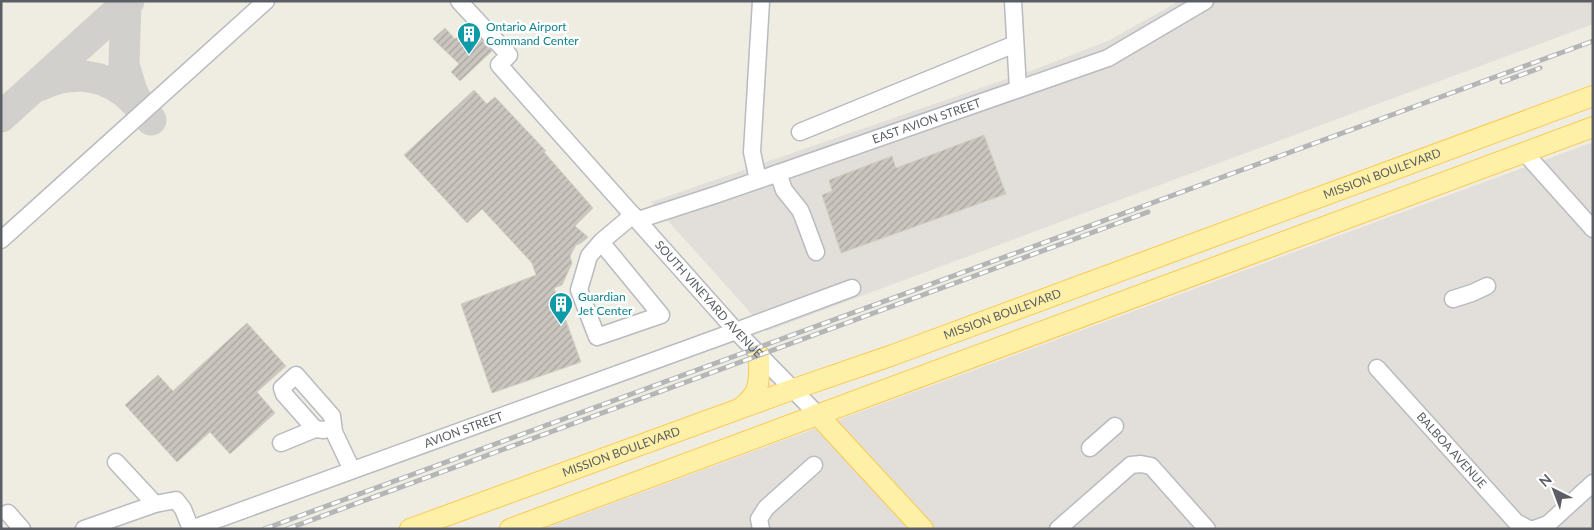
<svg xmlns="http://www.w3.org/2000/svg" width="1594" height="530" viewBox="0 0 1594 530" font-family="Lato,sans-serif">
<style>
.industrial{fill:#e2dfda}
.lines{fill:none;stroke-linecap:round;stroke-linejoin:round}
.taxiway{stroke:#d2d0cc;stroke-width:31}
.building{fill:url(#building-hatch);stroke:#d4cec0}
.minor-casing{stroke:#b8bbc0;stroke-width:19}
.major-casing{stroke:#fcc94e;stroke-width:22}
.minor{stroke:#fff;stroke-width:16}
.major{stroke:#fff0a7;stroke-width:20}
.rail-casing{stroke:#b4b5b6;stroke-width:5}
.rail{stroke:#fff;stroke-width:3;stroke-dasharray:9;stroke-linecap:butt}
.labels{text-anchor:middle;stroke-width:5;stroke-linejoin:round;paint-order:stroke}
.culture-label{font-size:12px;fill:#0d838f;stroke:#fff;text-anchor:start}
.street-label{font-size:12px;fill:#5b5f65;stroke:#fff}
</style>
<defs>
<pattern id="building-hatch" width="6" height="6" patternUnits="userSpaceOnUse" patternTransform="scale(1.25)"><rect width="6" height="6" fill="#cac6bf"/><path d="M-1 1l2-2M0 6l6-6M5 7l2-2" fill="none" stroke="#a7a49f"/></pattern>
</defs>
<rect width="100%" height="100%" fill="#efece2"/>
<g class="industrial">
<polygon points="1179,1 1593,1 1593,24 767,331 651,202 1041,67 1110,40"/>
<polygon points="1593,142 1593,529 543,529 868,409"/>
</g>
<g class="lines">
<g class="taxiway">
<polyline points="126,1 124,65 132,91 140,107"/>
<path d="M39,86C66,72 99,72 124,92C134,99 142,110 151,120"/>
<polyline points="1,117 129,1"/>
</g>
</g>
<g class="building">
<polygon points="469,27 492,51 460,81 451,72 459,64 433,39 445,28 455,39"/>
<polygon points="474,90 487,104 495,97 546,151 544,152 593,208 575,226 588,237 581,243 576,245 570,256 572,263 562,285 554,288 581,362 492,393 461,304 536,275 532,263 482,209 467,223 404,155"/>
<polygon points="984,135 1006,194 841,253 822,195 832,191 829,180 892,156 896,168"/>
<polygon points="247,323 286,366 257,392 275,413 230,454 210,432 177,462 125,405 158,375 173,391"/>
</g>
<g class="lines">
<g class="minor-casing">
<g id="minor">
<path id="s1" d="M459,1L509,55L499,65L736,331L817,414"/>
<polyline points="1013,1 1018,89"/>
<polyline points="800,132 1015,44"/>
<polyline points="1524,152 1593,229"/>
<polyline points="778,173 784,190 800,210 803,217 816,252"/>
<polyline points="758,180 752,152 761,1"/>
<path id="s2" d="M638,220L718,194L1108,58L1205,1"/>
<polyline points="1,240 266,1"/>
<polyline points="601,242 661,315 597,337 579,290 589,256 601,242 602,241 633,215"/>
<polyline points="1453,299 1472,293 1487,286"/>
<path id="s3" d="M1377,368L1516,522L1529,529"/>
<polyline points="315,429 284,394 282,388 296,375 332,416 334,432 352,470"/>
<polyline points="281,443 315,429 324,430"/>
<polyline points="1090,448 1115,426"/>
<polyline points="116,462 155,504"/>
<polyline points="8,513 22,529"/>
<polyline points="84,529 155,504 176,500 183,509 191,529"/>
<path id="s4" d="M191,529L736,331L852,288"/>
<polyline points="761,529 759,519 766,508 814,465"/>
<polyline points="1058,529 1131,465 1141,464 1151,466 1207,529"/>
<polyline points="1534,529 1548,524 1593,483"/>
</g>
</g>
<g class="major-casing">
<g id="major">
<path d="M742,407C762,392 759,379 759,355"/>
<polyline points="817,414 923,529"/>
<path id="s5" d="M410,529L791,390L893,355L1593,96"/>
<polyline points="510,529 1593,127"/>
</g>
</g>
<use href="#minor" class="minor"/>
<use href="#major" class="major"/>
<g class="rail-casing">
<g id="rail">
<polyline points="1502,82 1540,68"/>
<polyline points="264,529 1593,41"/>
<polyline points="287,529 1148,212"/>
</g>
</g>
<use href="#rail" class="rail"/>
</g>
<defs>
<g id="building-pin" transform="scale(1.25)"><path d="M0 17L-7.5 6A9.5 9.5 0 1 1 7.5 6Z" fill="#0f9aa8" stroke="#fff"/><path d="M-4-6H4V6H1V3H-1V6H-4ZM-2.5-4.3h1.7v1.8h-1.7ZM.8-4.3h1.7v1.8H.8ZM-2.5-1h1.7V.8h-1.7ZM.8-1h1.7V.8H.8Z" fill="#fff"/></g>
</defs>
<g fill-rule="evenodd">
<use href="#building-pin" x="469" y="34"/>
<use href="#building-pin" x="561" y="304"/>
</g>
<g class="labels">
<g class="culture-label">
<text x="486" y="31">Ontario Airport<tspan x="486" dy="14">Command Center</tspan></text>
<text x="578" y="301">Guardian<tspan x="578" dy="14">Jet Center</tspan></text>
</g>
<g class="street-label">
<text dy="4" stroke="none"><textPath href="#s2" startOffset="305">EAST AVION STREET</textPath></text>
<text dy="4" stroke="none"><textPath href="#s5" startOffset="1035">MISSION BOULEVARD</textPath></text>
<text dy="4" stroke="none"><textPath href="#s1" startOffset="402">SOUTH VINEYARD AVENUE</textPath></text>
<text dy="4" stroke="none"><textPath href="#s5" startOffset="630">MISSION BOULEVARD</textPath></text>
<text dy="4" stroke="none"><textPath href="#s4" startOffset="290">AVION STREET</textPath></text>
<text dy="4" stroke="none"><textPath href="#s3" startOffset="111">BALBOA AVENUE</textPath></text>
<text dy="4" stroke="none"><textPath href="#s5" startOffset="225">MISSION BOULEVARD</textPath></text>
</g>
</g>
<rect width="1594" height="530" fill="none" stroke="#5b5f65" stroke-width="5"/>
<g transform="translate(1554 490) rotate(318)" stroke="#ffffff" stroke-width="4" paint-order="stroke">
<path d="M0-4L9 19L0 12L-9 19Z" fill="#5b5f65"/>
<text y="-8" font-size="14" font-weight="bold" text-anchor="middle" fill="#5b5f65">N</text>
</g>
</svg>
